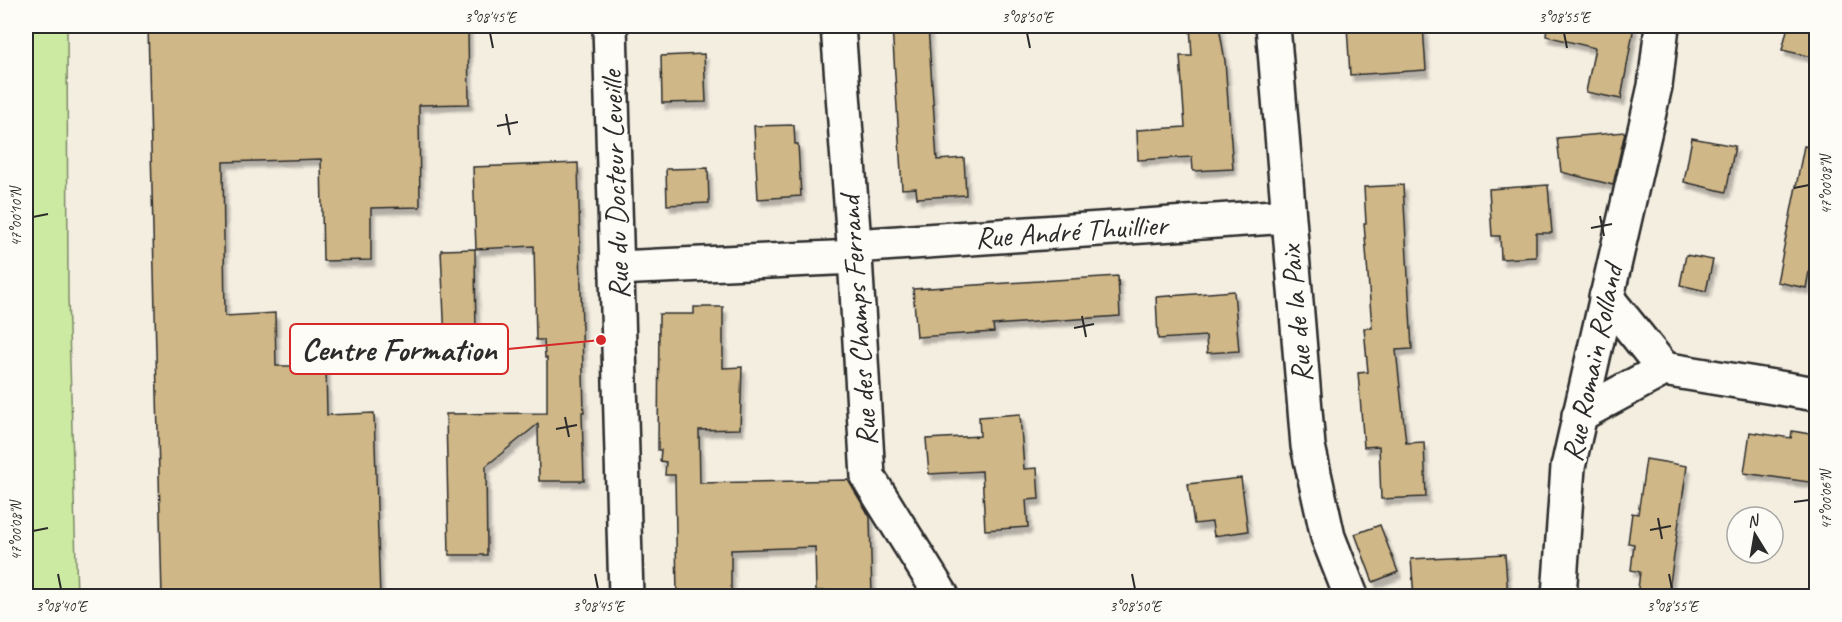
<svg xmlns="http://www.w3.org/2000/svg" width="1842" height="622" viewBox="0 0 1842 622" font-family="Caveat,sans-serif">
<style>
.green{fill:#cceaa1;stroke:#7c8a66;stroke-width:1.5}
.building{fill:#cfb787;stroke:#2b2b2b;stroke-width:1.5;filter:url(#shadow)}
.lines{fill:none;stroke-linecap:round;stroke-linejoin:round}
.minor-casing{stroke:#2b2b2b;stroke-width:38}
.minor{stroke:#fdfcf7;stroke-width:33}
.ticks{fill:none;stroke:#2b2b2b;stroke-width:2}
.labels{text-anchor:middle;stroke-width:6;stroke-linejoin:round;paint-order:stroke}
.street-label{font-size:30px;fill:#2b2b2b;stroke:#fdfcf7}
.leader{fill:none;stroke:#d62828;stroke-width:2}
.callout-dot{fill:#d62828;stroke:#fdfcf7;stroke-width:2}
.callout{fill:#fdfcf7;stroke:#d62828;stroke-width:2}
.callout-label{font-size:32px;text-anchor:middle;font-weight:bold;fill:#2b2b2b}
.neatline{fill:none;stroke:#2b2b2b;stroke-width:2}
.ticks-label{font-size:15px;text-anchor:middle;fill:#2b2b2b}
</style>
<defs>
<filter id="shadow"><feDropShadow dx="3.5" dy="6" stdDeviation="1.5" flood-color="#0004"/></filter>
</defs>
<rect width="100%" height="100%" fill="#f4eee1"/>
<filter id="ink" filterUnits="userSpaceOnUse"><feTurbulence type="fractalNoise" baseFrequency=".0167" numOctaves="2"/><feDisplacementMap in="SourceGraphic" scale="12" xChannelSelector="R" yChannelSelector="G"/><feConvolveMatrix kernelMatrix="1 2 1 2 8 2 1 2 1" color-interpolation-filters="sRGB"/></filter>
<g filter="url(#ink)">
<polygon class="green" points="26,26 67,26 68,296 77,596 26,596"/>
<g class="building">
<polygon points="148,26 468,26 469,104 419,105 420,207 371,208 371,260 323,261 321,159 223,162 225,316 275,313 276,366 326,366 327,415 374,413 380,597 162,597"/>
<polygon points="892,26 928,26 937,160 964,158 966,195 917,198 916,188 902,189"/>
<polygon points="1190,26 1219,26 1225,61 1233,169 1193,171 1192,157 1138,160 1137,130 1185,127 1180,56 1192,56"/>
<polygon points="1347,26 1423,26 1426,70 1350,75"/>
<polygon points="1547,26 1634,26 1621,99 1586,92 1595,48 1546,36"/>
<polygon points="1788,26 1816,26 1816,58 1782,50"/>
<polygon points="704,54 706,102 662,103 661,56"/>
<polygon points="794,125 795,144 798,144 801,196 758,199 754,126"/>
<polygon points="1625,132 1613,185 1561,172 1557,138"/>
<polygon points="1692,138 1735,146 1726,192 1684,182"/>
<polygon points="1804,146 1816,148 1816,234 1806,288 1777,282"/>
<polygon points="578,163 584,412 582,412 584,481 539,481 538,424 486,466 487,555 449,555 446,414 547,413 547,358 545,358 544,340 536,340 534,246 476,249 473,167"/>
<polygon points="708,168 709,203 667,205 666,169"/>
<polygon points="1403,185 1412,349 1396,350 1406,443 1424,442 1426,497 1381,499 1379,446 1364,447 1358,373 1368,372 1364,328 1372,328 1364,223 1366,223 1364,187"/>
<polygon points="1548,185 1552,233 1536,233 1536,257 1501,259 1500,236 1492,236 1489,189"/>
<polygon points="475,249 476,341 445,341 441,250"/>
<polygon points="1686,255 1713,260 1706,291 1680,285"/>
<polygon points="1118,276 1120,316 993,325 994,332 917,337 913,289"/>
<polygon points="1234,291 1239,351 1207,353 1206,336 1158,339 1156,297"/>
<polygon points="694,307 723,307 723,368 742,367 740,429 699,430 700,483 848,480 870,517 872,597 846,597 846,591 816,591 815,547 731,550 731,597 677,597 675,475 665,475 666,462 660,461 661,450 658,450 659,314 694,314"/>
<polygon points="1020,414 1024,469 1037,468 1039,499 1026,500 1028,527 985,530 982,471 929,474 926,439 980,436 979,417"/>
<polygon points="1792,431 1816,435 1816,483 1744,473 1750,432 1791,438"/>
<polygon points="1646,459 1687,466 1668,597 1637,597 1640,572 1631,570 1634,544 1628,543 1632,513 1638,514"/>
<polygon points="1241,478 1248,531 1214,536 1212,522 1194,524 1188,484"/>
<polygon points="1380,525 1398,572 1373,582 1355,534"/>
<polygon points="1505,554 1508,597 1414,597 1411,559"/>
</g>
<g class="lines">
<g class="minor-casing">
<g id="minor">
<polyline points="610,26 626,596"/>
<polyline points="838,26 855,257 868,477 942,596"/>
<polyline points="1273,26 1308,446 1328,537 1351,596"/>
<polyline points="854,246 1288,216"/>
<polyline points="617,268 855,257"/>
<polyline points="1606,297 1664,369"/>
<polyline points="1579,415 1664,369 1816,394"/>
<polyline points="1559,596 1568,467 1655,86 1662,26"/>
</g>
</g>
<use href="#minor" class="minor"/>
</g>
</g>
<path class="ticks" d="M490,33L493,48M1027,33L1030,48M1564,33L1567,48M506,114L510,135M497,126L518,122M1794,188L1809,185M1600,216L1604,236M33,217L48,214M1591,228L1612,224M1082,316L1086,337M1074,328L1094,324M565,417L569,437M556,429L577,425M1794,502L1809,500M1658,518L1662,539M1650,530L1671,526M33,531L48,528M58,574L61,589M595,574L598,589M1132,574L1135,589M1669,574L1672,589"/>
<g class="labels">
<g class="street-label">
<text transform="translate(615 185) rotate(-92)" y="10">Rue du Docteur Leveille</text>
<text transform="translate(1071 231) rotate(-4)" y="10">Rue André Thuillier</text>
<text transform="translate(1296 314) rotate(-95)" y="10">Rue de la Paix</text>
<text transform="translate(858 321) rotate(-94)" y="10">Rue des Champs Ferrand</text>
<text transform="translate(1592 363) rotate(-78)" y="10">Rue Romain Rolland</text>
</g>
</g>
<path class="leader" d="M601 340L508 349"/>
<circle class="callout-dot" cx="601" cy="340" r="6"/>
<rect class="callout" x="290" y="324" width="218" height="50" rx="6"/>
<g class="callout-label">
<text x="399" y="360">Centre Formation</text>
</g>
<rect width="1842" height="622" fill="none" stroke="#fdfcf7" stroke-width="66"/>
<g transform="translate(1755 535) rotate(349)"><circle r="28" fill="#fdfcf7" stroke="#a9a8a5" stroke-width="1.5"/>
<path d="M0-4.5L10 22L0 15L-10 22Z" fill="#2b2b2b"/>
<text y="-9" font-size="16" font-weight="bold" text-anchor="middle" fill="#2b2b2b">N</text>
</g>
<rect x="33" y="33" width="1776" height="556" class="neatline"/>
<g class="ticks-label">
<text x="490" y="22">3°08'45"E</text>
<text x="1027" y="22">3°08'50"E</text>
<text x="1564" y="22">3°08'55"E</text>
<text transform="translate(1826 185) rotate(-90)" y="5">47°00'08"N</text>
<text transform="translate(16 217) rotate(-90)" y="5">47°00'10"N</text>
<text transform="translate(1826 500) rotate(-90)" y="5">47°00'06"N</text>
<text transform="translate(16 531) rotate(-90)" y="5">47°00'08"N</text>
<text x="61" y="611">3°08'40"E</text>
<text x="598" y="611">3°08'45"E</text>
<text x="1135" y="611">3°08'50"E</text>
<text x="1672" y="611">3°08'55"E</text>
</g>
</svg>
